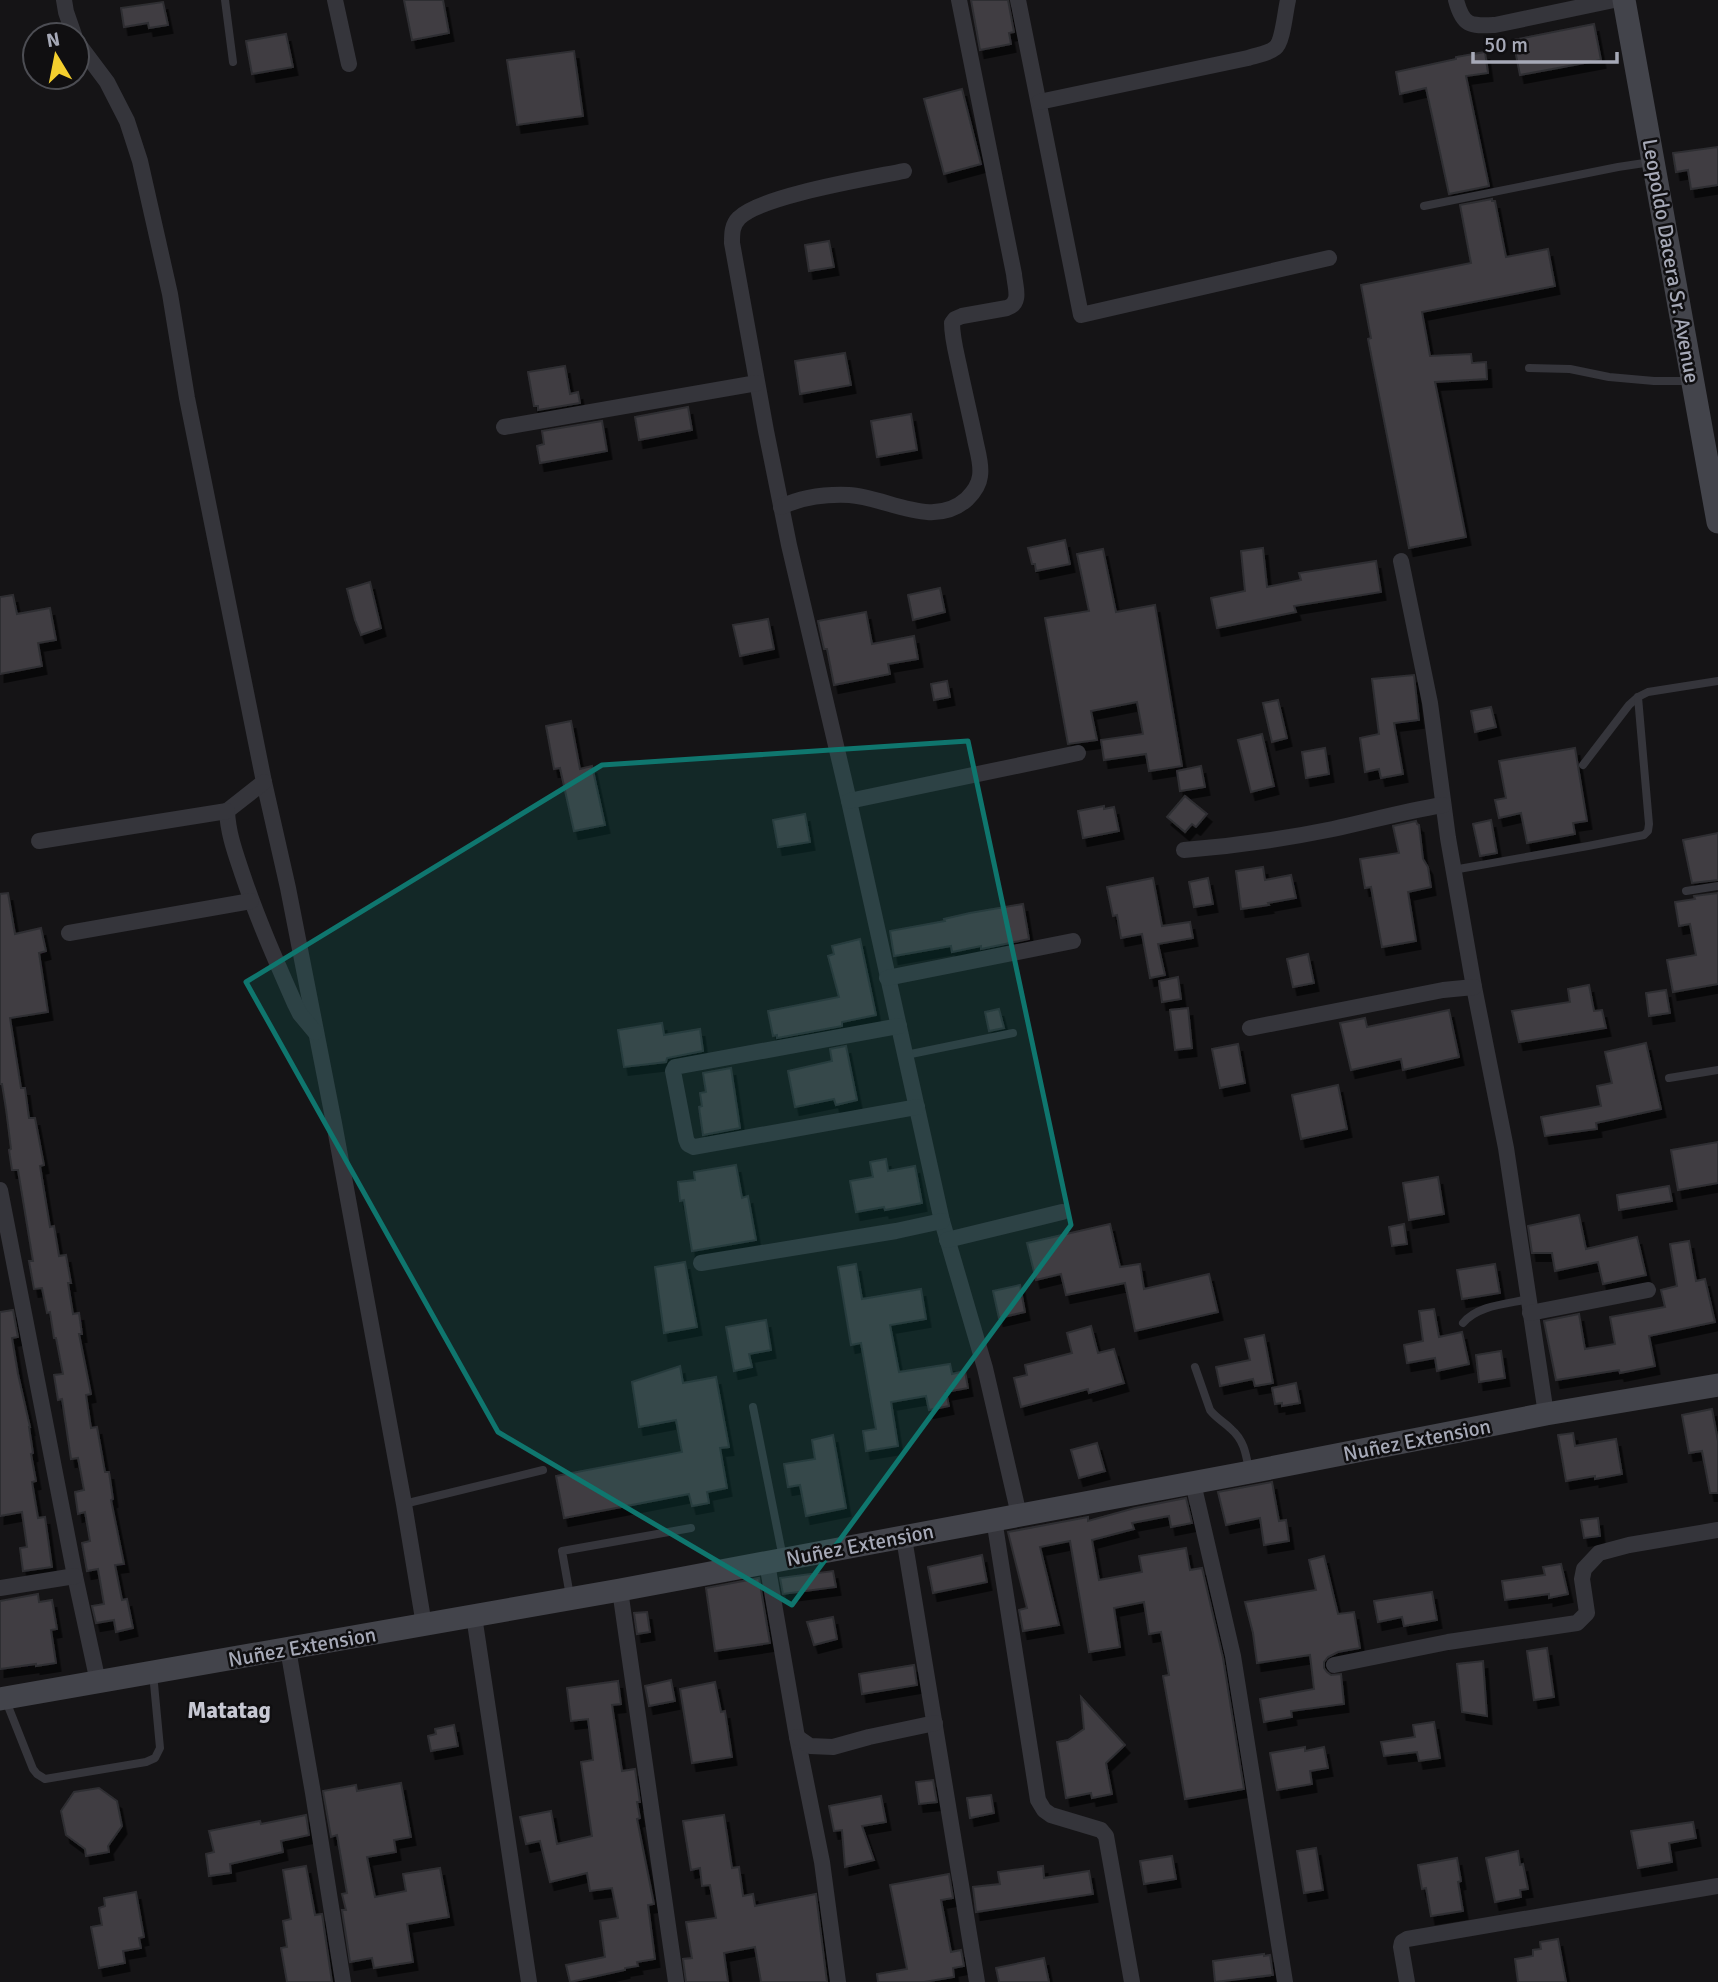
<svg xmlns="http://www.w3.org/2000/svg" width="1718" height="1982" viewBox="0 0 1718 1982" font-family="Signika,sans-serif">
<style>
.building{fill:#3f3e43;stroke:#2f2e32;stroke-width:2;filter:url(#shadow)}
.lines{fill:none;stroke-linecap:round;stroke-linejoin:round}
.lane{stroke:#35353b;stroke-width:8}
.street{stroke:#35353b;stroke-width:16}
.secondary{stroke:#43444b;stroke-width:23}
.marked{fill:#0f766e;fill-opacity:0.2;stroke:#0f766e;stroke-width:5;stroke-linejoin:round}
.labels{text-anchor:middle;stroke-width:5;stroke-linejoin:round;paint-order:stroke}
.street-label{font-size:21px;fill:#a6a9b7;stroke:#100f11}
.neighbourhood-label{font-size:23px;font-weight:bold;fill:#c7c8d3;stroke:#100f11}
</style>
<defs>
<filter id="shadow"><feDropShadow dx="4.5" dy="8" stdDeviation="0" flood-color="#0009"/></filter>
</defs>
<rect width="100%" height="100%" fill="#151416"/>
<g class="building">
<polygon points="404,0 443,0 449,33 412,40"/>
<polygon points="971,0 1008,0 1014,32 1009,33 1011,44 980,50"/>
<polygon points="163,2 168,25 149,28 148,23 124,27 121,8"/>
<polygon points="1594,24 1601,60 1520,75 1513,40"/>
<polygon points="286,34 293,67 252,74 246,41"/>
<polygon points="574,51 583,116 517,125 507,60"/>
<polygon points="1485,52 1488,73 1466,76 1489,186 1449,194 1426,88 1400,94 1396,72 1456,59 1456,57"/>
<polygon points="962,89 981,164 944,174 924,99"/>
<polygon points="1718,147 1718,185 1691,189 1688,170 1676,172 1673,153"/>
<polygon points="1492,199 1492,201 1495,201 1506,257 1548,249 1555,286 1422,312 1430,356 1471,354 1472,363 1486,362 1487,379 1435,382 1466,537 1409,548 1368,339 1371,338 1361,285 1471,263 1460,205"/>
<polygon points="829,241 834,267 809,271 805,245"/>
<polygon points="845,353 851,385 800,394 795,361"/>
<polygon points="565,366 570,394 578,392 580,403 538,410 538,406 534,406 528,372"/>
<polygon points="688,407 692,430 639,440 635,417"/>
<polygon points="911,414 917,450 877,457 871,421"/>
<polygon points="602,421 607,451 540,463 537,446 544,444 542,431"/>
<polygon points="1065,540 1070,564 1036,571 1035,564 1032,564 1028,548"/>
<polygon points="1263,548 1267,587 1301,580 1299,573 1376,561 1381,592 1294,606 1296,612 1217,628 1211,598 1245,591 1241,551"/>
<polygon points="1103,549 1116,612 1155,605 1182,766 1149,771 1146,754 1104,760 1101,740 1143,734 1137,702 1091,711 1097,740 1068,744 1045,618 1089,611 1077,554"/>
<polygon points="370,582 381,628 361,635 355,620 347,589"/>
<polygon points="940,588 945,612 913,620 908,595"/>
<polygon points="13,595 17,614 50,608 56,640 38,643 42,666 0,674 0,597"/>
<polygon points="866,612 872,644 914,636 918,659 888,664 890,674 834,685 827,649 824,649 818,621"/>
<polygon points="768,619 774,649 740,656 733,625"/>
<polygon points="1414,675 1419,720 1394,723 1403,774 1381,778 1379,769 1365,772 1360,738 1379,734 1372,679"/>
<polygon points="947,681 950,697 934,700 931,684"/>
<polygon points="1278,700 1287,738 1272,742 1263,703"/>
<polygon points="1491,707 1496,727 1475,732 1471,711"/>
<polygon points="571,721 580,769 592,766 605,825 574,831 560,768 554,769 546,726"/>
<polygon points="1262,734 1274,786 1251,792 1238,740"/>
<polygon points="1325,748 1329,774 1306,778 1302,752"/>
<polygon points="1575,748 1587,821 1573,823 1575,834 1527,843 1521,813 1499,818 1495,800 1506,798 1499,761"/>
<polygon points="1201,766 1205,787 1180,791 1177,771"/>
<polygon points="1185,796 1207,814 1196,827 1192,824 1185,832 1167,817"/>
<polygon points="1104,806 1104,809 1114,807 1119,831 1083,838 1078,811"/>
<polygon points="805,814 810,842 778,847 773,820"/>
<polygon points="1491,820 1497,853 1480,856 1473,824"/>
<polygon points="1416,821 1417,824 1419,825 1423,859 1428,867 1431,887 1408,892 1416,941 1382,947 1371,887 1365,888 1360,859 1399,853 1393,826"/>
<polygon points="1718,833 1718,880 1692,883 1683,840"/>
<polygon points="1263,867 1265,880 1291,875 1296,898 1268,903 1269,905 1241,909 1236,871"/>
<polygon points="1153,878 1162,926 1190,922 1193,938 1158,944 1165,975 1150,978 1142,934 1121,938 1117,915 1113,916 1107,887"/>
<polygon points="1208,878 1213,904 1194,907 1189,882"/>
<polygon points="8,893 15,934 41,928 46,951 39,953 48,1012 10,1018 21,1088 25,1088 29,1118 35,1118 44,1165 40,1166 50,1227 54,1226 59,1256 66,1255 71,1283 68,1283 73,1314 79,1313 82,1334 79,1334 91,1394 86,1395 91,1428 97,1427 105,1472 109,1472 113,1499 111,1500 124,1564 115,1565 122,1600 127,1599 133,1628 116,1632 114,1620 96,1623 92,1606 104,1604 98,1569 87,1571 82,1543 90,1541 85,1512 78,1514 75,1492 84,1490 78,1458 71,1459 62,1399 58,1400 54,1375 63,1374 56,1338 54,1338 50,1312 47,1313 42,1288 34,1289 29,1261 33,1261 18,1170 12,1170 9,1150 11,1149 6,1109 2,1084 0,1084 0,894"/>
<polygon points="1718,893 1718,984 1673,992 1667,960 1696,955 1690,924 1679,926 1675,902 1695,899 1694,896"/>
<polygon points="1023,904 1029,939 981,949 981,946 952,952 951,946 894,956 890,931 945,921 944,919 970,913"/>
<polygon points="860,939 876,1015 842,1022 842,1026 777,1038 777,1035 773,1036 768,1011 839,997 828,956 834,954 832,946"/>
<polygon points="1308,954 1314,983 1293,987 1287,959"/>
<polygon points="1178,977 1181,999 1162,1002 1159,981"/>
<polygon points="1589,985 1594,1011 1602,1010 1606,1028 1519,1042 1512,1011 1570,1002 1568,989"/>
<polygon points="1666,990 1670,1013 1649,1016 1646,993"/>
<polygon points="1188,1008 1192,1048 1175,1050 1170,1010"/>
<polygon points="999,1009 1004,1028 989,1031 985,1012"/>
<polygon points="1449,1010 1459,1057 1403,1070 1401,1059 1351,1070 1340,1023 1365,1018 1367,1027"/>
<polygon points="662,1023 664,1035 700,1029 703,1051 667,1058 666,1062 624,1067 618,1030"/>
<polygon points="1646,1043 1661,1109 1596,1123 1597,1129 1545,1136 1541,1117 1601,1106 1597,1086 1612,1083 1605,1052"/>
<polygon points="1238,1044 1245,1083 1220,1088 1212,1049"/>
<polygon points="846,1046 857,1100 836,1105 834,1099 795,1107 788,1071 832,1061 830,1049"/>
<polygon points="731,1068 740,1128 703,1135 699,1107 702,1106 700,1093 706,1092 703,1073"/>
<polygon points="1338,1085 1347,1129 1301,1139 1292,1095"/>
<polygon points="1718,1142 1718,1183 1678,1190 1671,1150"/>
<polygon points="886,1159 888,1171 915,1166 922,1203 885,1210 884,1207 856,1212 850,1181 873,1177 870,1162"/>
<polygon points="736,1165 742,1198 748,1196 756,1240 692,1251 684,1200 680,1201 678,1182 695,1180 694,1172"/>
<polygon points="1438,1177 1444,1214 1409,1220 1403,1183"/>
<polygon points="1669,1186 1672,1201 1619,1210 1617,1195"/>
<polygon points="1579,1215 1586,1249 1637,1237 1646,1275 1603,1284 1598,1262 1555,1271 1552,1253 1532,1253 1528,1226"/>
<polygon points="1110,1224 1120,1267 1140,1264 1144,1289 1209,1274 1218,1312 1135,1331 1125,1283 1066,1295 1061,1274 1036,1280 1027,1243"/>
<polygon points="1404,1224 1407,1244 1392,1246 1389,1227"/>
<polygon points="1689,1241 1696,1281 1705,1279 1715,1322 1649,1336 1655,1366 1620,1373 1619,1370 1556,1380 1544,1321 1579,1314 1585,1349 1615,1344 1610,1317 1665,1307 1661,1290 1677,1286 1670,1244"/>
<polygon points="685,1262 697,1327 664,1333 655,1267"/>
<polygon points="856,1264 862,1299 921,1289 926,1319 890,1325 899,1372 950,1364 952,1374 965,1371 968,1388 946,1392 949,1406 929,1410 926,1396 891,1402 898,1446 866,1451 863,1431 876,1429 861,1343 851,1345 838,1267"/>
<polygon points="1495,1264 1500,1293 1462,1299 1457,1270"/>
<polygon points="1020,1285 1025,1312 999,1318 993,1291"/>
<polygon points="1434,1309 1439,1337 1462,1332 1469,1364 1437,1371 1435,1358 1407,1363 1404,1345 1423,1341 1419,1311"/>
<polygon points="13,1310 18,1337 12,1338 18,1374 30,1427 29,1427 33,1453 31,1454 36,1481 32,1482 38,1518 45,1517 52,1567 23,1571 20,1548 27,1547 22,1512 0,1516 0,1312"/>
<polygon points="766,1320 771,1350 749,1354 752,1367 734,1371 726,1327"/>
<polygon points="1091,1326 1098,1353 1114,1349 1124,1383 1089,1393 1088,1389 1021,1407 1014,1378 1027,1375 1025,1365 1072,1353 1067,1333"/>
<polygon points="1264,1335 1273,1383 1255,1386 1253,1379 1220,1386 1216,1367 1250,1360 1245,1339"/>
<polygon points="1501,1351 1505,1378 1479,1382 1476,1355"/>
<polygon points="680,1366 683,1383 716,1377 729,1447 720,1448 727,1488 707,1492 709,1503 692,1506 689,1494 564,1518 556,1476 682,1452 676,1420 639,1427 632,1382"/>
<polygon points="1296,1383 1300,1403 1282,1406 1282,1403 1275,1404 1272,1388"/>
<polygon points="1712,1409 1718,1441 1718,1493 1710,1493 1702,1451 1689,1453 1682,1415"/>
<polygon points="1573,1433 1575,1446 1616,1439 1622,1474 1595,1479 1595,1476 1566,1481 1558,1435"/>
<polygon points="833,1435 846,1508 806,1516 800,1485 788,1487 784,1464 815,1459 812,1440"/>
<polygon points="1097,1443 1105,1471 1079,1478 1071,1450"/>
<polygon points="1272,1482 1279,1521 1286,1520 1289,1541 1264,1545 1260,1518 1226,1525 1218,1492"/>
<polygon points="1186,1498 1192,1523 1171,1527 1169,1516 1132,1523 1134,1529 1092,1540 1099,1580 1142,1572 1139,1556 1186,1548 1190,1570 1202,1568 1223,1658 1244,1789 1185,1799 1163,1676 1169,1675 1161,1632 1149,1634 1144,1602 1114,1608 1120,1647 1089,1652 1070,1541 1040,1547 1059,1625 1023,1631 1019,1610 1027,1608 1008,1532 1088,1517 1088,1521 1135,1508"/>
<polygon points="1598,1518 1600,1536 1584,1538 1581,1520"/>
<polygon points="982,1555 987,1582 933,1593 928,1567"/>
<polygon points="1324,1556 1338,1614 1354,1612 1360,1648 1338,1652 1328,1657 1324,1662 1324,1668 1327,1672 1331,1675 1341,1674 1344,1704 1291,1711 1292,1717 1264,1722 1260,1699 1314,1689 1310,1655 1257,1663 1253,1633 1245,1602 1316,1590 1309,1560"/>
<polygon points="1561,1564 1568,1594 1549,1598 1549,1594 1505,1600 1502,1581 1545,1575 1543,1567"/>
<polygon points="833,1571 836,1587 783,1594 780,1578"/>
<polygon points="759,1578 770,1643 715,1651 706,1588"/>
<polygon points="1432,1592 1437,1620 1404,1626 1402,1617 1378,1622 1374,1601"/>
<polygon points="38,1594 39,1602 52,1600 57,1629 51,1630 56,1663 36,1666 36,1664 0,1669 0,1601"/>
<polygon points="647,1612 650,1632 637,1634 634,1613"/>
<polygon points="833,1617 837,1639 814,1645 807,1622"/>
<polygon points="1547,1648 1554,1697 1534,1700 1527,1651"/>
<polygon points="1483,1661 1487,1716 1462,1712 1457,1664"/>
<polygon points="914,1665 917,1685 862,1694 859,1674"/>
<polygon points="671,1680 675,1701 649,1706 645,1686"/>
<polygon points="618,1681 621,1704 612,1705 622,1771 635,1769 640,1802 637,1802 640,1818 637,1819 654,1904 648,1905 655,1959 637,1962 638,1966 625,1968 625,1970 570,1982 566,1965 605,1957 600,1921 618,1918 612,1888 590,1891 587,1873 550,1882 540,1841 526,1844 520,1817 551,1811 557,1844 592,1836 581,1762 593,1760 588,1719 571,1721 567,1688"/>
<polygon points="715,1682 721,1712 725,1711 732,1757 692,1763 680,1689"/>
<polygon points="1081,1697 1125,1745 1106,1763 1112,1794 1092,1798 1091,1793 1066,1798 1057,1742 1068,1740 1084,1729"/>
<polygon points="1434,1722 1440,1758 1419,1761 1417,1752 1384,1756 1381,1742 1415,1737 1413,1725"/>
<polygon points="454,1725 458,1746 431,1751 428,1736 436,1734 435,1729"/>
<polygon points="1305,1747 1305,1751 1324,1747 1328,1768 1310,1771 1312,1784 1277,1790 1270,1753"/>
<polygon points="933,1780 937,1802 919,1804 916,1782"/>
<polygon points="401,1783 411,1837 394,1840 396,1852 367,1857 375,1897 406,1891 403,1874 440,1868 449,1917 407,1924 413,1962 374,1968 372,1958 350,1962 342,1910 346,1910 342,1894 347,1893 337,1835 331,1837 323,1791 356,1785 357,1791"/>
<polygon points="99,1788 117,1801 122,1826 108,1846 109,1852 86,1856 85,1849 66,1835 61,1811 74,1792"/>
<polygon points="991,1795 994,1813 970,1818 967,1798"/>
<polygon points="881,1796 886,1822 862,1826 874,1860 845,1867 842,1830 834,1831 829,1806"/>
<polygon points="306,1815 309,1835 281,1841 283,1852 230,1864 231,1873 209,1876 206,1854 214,1852 209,1831 260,1821 261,1824"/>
<polygon points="724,1815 732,1868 739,1867 743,1896 753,1894 755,1906 816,1894 827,1982 761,1982 755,1947 724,1953 728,1982 686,1982 683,1959 692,1958 686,1922 716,1918 710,1885 702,1886 700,1868 691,1870 683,1821"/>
<polygon points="1693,1822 1696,1838 1669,1843 1672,1862 1638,1868 1631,1831"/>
<polygon points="1316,1848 1323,1890 1304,1893 1297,1851"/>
<polygon points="1518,1851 1520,1865 1523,1864 1528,1889 1520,1890 1521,1897 1495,1902 1486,1858"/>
<polygon points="1172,1856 1176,1879 1144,1884 1140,1861"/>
<polygon points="1457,1858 1461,1881 1458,1882 1463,1911 1431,1916 1426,1888 1422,1889 1418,1865"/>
<polygon points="306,1866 315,1915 322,1914 332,1982 287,1982 281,1948 287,1947 283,1921 291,1919 283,1870"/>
<polygon points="1043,1866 1044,1878 1089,1871 1093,1894 976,1912 973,1887 1000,1884 998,1872"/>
<polygon points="949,1874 953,1898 941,1900 951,1952 961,1950 964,1966 953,1968 954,1977 924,1982 878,1982 877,1974 907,1969 890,1885"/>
<polygon points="136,1892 144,1937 139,1938 141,1948 123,1951 125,1963 99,1968 91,1927 102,1925 99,1908 105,1906 104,1898"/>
<polygon points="1558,1939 1566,1982 1518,1982 1515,1959 1533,1956 1533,1950 1541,1949 1540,1942"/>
<polygon points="1264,1954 1264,1956 1270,1955 1273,1975 1215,1982 1213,1961"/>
<polygon points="1044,1958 1049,1982 999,1982 996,1968"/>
</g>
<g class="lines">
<g class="lane">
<polyline points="225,0 233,62"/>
<polyline points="1424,206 1618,167 1651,162"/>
<polyline points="1529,368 1570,369 1609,377 1654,381 1689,381"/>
<polyline points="1583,765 1629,705 1638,697 1648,692 1718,681"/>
<polyline points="1453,870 1588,846 1644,835 1648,831 1649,824 1638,697"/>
<polyline points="1686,891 1718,886"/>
<polyline points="906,1055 1013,1033"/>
<polyline points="1669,1078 1718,1070"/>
<path d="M1463,1323C1478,1305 1507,1304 1529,1299"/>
<path d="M1195,1367L1210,1410C1216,1418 1224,1422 1231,1429C1244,1440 1246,1454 1249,1470"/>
<polyline points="753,1407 783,1558"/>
<polyline points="404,1504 543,1470"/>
<polyline points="570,1596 562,1551 691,1528"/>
<polyline points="6,1701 33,1769 37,1774 45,1779 146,1762 155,1758 160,1748 153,1673"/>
</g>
<g class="street">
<polyline points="64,0 66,12 74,35"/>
<polyline points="335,0 349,64"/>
<polyline points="1018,0 1081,315 1329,258"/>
<path d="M1456,0C1463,27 1471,26 1495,25L1614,0"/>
<polyline points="77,42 107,82 127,121 140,161 170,294 187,398 264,782 288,888 334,1123 404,1504 424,1625"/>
<path d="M1039,102L1248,58C1256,55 1268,54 1275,48C1283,42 1285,12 1288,0"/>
<path d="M904,171C870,178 760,196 739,218C732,225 732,233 732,243L766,431L789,545L849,801L942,1221L985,1368L1019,1515"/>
<polyline points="504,427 757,383"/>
<path d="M781,507C802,497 825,494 849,495C887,497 933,530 967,499C973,493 979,485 980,476C982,464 977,450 975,439C970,415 964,390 959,366C956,352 952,337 952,323L955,319L962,316L1007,308C1022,303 1015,287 1014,274L959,0"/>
<polyline points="1401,561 1430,703 1448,838 1474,987 1506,1148 1546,1414"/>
<path d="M264,782L227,811C228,833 235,852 242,873C257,918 276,961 295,1004L300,1014L315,1032"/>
<polyline points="849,801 1078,753"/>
<polyline points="39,841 227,811"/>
<path d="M1184,850C1234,846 1284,839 1333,829C1370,821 1405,811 1443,805"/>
<polyline points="69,933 251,901"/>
<polyline points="887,978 1073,941"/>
<polyline points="899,1026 675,1067 673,1071 686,1139 688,1144 694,1147 917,1107"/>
<polyline points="1250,1028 1443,990 1474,987"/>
<polyline points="0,1190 75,1576 98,1682"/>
<polyline points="947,1240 1062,1212"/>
<polyline points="701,1263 896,1231 942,1221"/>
<polyline points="1530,1313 1648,1290"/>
<polyline points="1193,1483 1233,1656 1285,1982"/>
<polyline points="994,1519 1038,1800 1044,1810 1051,1815 1101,1830 1106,1836 1132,1982"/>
<polyline points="904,1538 977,1982"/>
<polyline points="767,1563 797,1737 822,1862 838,1982"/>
<polyline points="0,1588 75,1576"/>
<polyline points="620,1590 676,1982"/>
<polyline points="474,1616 529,1982"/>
<polyline points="288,1649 313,1793 343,1982"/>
<polyline points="1334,1665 1448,1642 1577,1623 1587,1613 1582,1579 1584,1569 1599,1553 1629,1545 1718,1530"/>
<polyline points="797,1737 810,1746 833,1747 869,1737 935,1723"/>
<polyline points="1407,1982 1401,1947 1402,1942 1407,1939 1718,1886"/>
</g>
<g class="secondary">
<polyline points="1624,0 1718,522"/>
<polyline points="0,1699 620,1590 1250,1472 1546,1414 1718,1385"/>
</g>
</g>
<path class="marked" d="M968,741L1071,1225L792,1605L498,1432L246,982L602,765Z"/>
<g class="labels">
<g class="street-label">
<text transform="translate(1671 261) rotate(80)" y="7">Leopoldo Dacera Sr. Avenue</text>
<text transform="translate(1417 1440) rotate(-11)" y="7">Nuñez Extension</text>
<text transform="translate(860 1545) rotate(-11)" y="7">Nuñez Extension</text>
<text transform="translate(302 1647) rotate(-10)" y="7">Nuñez Extension</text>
</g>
<g class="neighbourhood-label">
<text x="229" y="1718">Matatag</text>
</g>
</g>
<g transform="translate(56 56) rotate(350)"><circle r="33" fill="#100f11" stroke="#4c4d53" stroke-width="2"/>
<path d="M0-5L12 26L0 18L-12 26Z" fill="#f4cf2e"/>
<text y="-10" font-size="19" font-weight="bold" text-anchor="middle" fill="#a6a9b7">N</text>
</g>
<path d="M1473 52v10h144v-10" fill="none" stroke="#a6a9b7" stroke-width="3.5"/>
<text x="1484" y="52" font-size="21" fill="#a6a9b7" stroke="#100f11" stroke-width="5" paint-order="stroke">50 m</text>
</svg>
